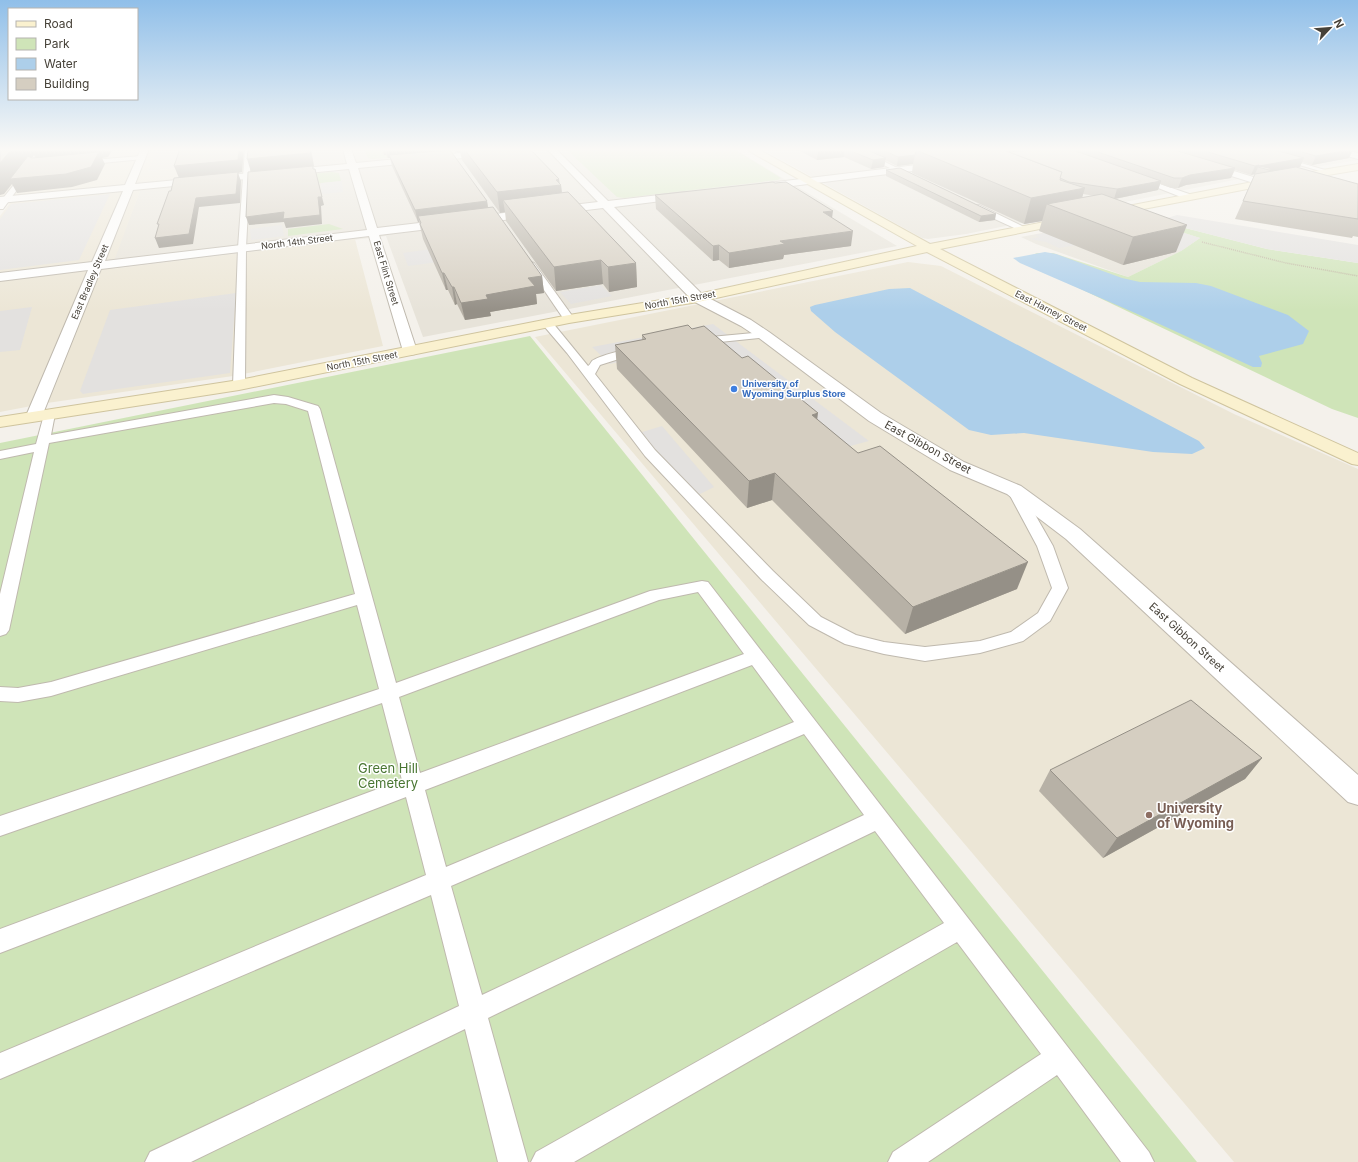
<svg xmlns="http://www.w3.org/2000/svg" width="1358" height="1162" viewBox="0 0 1358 1162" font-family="Inter,sans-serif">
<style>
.residential{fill:#e7e3d9}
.education{fill:#ece6d6}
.green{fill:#cfe4b8}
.parking{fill:#e3e1df}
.water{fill:#adcfea}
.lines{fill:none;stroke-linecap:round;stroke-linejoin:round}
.service-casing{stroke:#bfb9ae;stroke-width:2}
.minor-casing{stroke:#bfb9ae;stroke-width:2}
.secondary-casing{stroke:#cfc49e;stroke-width:2}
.path{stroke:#bfb5a0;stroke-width:1.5;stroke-dasharray:1 1;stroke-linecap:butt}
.service{fill:#fff;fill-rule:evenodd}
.minor{fill:#fff;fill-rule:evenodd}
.secondary{fill:#faf1cf;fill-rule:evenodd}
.wall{fill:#b7b1a6;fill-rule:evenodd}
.shaded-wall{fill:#959087;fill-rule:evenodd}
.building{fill:#d5cec1;stroke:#959087}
.shop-dot{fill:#3f7fe0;stroke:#fff;stroke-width:1.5}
.education-dot{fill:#8d6e63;stroke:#fff;stroke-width:1.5}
.labels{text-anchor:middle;stroke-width:3;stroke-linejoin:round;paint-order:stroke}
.far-street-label{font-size:9px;fill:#474239;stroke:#fff}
.far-shop-label{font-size:9px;font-weight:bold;fill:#366cbe;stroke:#fff;text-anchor:start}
.street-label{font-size:11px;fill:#474239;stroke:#fff}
.near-park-label{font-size:13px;fill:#487531;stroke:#fff}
.near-education-label{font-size:13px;font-weight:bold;fill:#785e54;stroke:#fff;text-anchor:start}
</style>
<rect width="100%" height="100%" fill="#f4f1eb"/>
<g class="residential">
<polygon points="157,149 734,149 897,246 423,337 386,236 110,269 143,183 240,162 148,171"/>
<polygon points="762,149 1358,149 1358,160 1234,180 966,234 928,239 922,238"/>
<polygon points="1130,216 1200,238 1181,251 1128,277 1036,244 1021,237"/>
</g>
<g class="education">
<polygon points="0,149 157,149 148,171 240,162 239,174 143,183 111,269 355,239 383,346 233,376 47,403 0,412 0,216 16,195 0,196"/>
<polygon points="908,262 941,266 1234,414 1358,469 1358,1162 1234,1162 535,337"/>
</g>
<g class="green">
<polygon points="364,149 432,149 435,153 373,159 368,158"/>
<polygon points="566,149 734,149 781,178 778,180 624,198 617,197"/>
<polygon points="332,172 339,173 341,181 250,191 252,180"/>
<polygon points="1158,221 1267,249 1358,263 1358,418 1332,409 1020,260 1037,253 1053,253 1128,277 1181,251 1200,238 1149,222"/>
<polygon points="329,224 343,229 288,236 288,229"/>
<polygon points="530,336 1197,1162 0,1162 0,443"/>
</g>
<g class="parking">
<polygon points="342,181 343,192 322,194 321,183"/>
<polygon points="110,194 79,260 0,270 0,219 11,204"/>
<polygon points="1177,215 1358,245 1358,263 1267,249 1158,221"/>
<polygon points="1130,216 1200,238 1181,251 1141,237 1105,240 1059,248 1046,242 1030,239 1039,237 1035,235"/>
<polygon points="282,225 284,236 251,240 250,229"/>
<polygon points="432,249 438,262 408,266 403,253"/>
<polygon points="601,285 612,296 571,304 560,292"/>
<polygon points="236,293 230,373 89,393 83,394 80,391 110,310"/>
<polygon points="32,307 20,350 0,352 0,311"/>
<polygon points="713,324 869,441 828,452 698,344 610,364 592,347"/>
<polygon points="662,426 714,487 696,496 639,433"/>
</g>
<g class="water">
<polygon points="1045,252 1056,254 1122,278 1140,282 1196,283 1211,286 1288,315 1309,331 1303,344 1259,356 1262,363 1261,367 1253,367 1142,316 1020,263 1013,258"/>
<polygon points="910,288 1199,441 1205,448 1192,454 1153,452 1024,433 991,435 969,430 835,332 811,311 810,307 815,305 889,289"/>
</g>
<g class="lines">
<g class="service-casing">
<g id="service">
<polygon points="245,149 251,149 246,248 245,385 243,387 235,387 233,385 238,248"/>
<polygon points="850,149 858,149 916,177 911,178"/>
<polygon points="1244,149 1253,149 1332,172 1327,173"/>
<polygon points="141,156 144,158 143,159 81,165 78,163 81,161"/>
<polygon points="25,171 30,172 3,209 0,209 0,202"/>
<polygon points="1140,177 1192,195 1193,197 1189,199 1186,199 1138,180 1138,178"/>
<polygon points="973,205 979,205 1028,229 1027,231 1021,231 973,209"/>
<polygon points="531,262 534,263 573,317 574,319 573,321 565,321 527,265"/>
<path d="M548,321L552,322L588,366C589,366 592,361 592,361C598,356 634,346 641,348L642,350L641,352L600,365L595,374L655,450L773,571L821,617L856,635L884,642L925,647L980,641L1011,632L1038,613L1052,588L1037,546L1007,490L1009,487L1014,486L1019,487L1021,490L1053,546L1068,588L1050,621L1023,641L980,653L925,661L884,654L845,644L809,625L761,579L645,456L567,353L544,326L543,324L544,322Z"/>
<polygon points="764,332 768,333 769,335 768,337 700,344 695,341 700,338"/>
<path d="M274,395L288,397L318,406L320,409L396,683L650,591L702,581L708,582L1149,1152L1154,1162H1121L1057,1075L928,1162H888L893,1152L1041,1054L957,942L574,1162H531L536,1152L944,923L875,831L488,1018L528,1162H498L465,1029L191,1162H145L150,1152L459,1006L431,895L0,1079V1053L426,875L406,797L0,953V929L402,780L382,703L0,836V816L379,689L357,605L51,696L18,702L0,701V687L18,688L51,682L355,594L308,411L286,404L274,403L49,443L9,630L6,634L0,636V594L34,452L0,459V451L36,444L45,411H53L55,414L51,435ZM698,592L744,654L420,773L399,697L659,600ZM752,665L794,722L446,867L425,790ZM804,734L864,815L482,995L451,886Z"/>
</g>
</g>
<g class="minor-casing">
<g id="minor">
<path d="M141,149H149L135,184L347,164L343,149H351L356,163L502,149H530L526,152L358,168L377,228L598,202L547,149H556L608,201L685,192L689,193L690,195L689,197L685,198L614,207L703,295L751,320L769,332L881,413L964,462L1021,486L1080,529L1358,775V805L1348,802L1066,539L1007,494L950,470L869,421L759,338L741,326L693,301L603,208L379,235L417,351L415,354L410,355L405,354L403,351L369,236L101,269L42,416L40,420L34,421L28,420L26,416L88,270L0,281V273L92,262L123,191L0,203V197L125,185ZM349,169L367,230L105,261L133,190Z"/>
<polygon points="1151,149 1163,149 1266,181 1268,183 1266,185 1260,185 1152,151"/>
<polygon points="1328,149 1341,149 1358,153 1358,159 1329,151"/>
<polygon points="941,162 946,165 944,167 759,190 754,187 759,184"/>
</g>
</g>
<g class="secondary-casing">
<g id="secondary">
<polygon points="748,149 758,149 930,244 1070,217 1074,218 1075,220 1074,222 1070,223 940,249 1192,378 1358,453 1358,465 1352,464 1180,384 927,252 698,302 569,323 239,390 0,427 0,417 239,380 569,315 698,294 917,246 749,151"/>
<polygon points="1358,164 1358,170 1263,186 1107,216 1102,213 1107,210 1263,180"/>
</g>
</g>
<polyline class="path" points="1202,242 1286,263 1358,276"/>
<use href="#service" class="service"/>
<use href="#minor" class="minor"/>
<use href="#secondary" class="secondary"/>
</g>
<g class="wall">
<polygon points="382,149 446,149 446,150 487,201 488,208 542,276 544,293 536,294 537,304 490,312 491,316 465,320 457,304 455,305 448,290 446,290 423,239 419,222 418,222 392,166 390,158 388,158 386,155 384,155"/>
<polygon points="453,149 530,149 561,185 562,193 636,263 637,287 609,292 603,284 556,291 506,221 505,212 500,213 462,160 460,152 456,152"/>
<path d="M796,149H1040L1074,150V149H1358V151L1353,150L1349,158L1312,165L1302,162L1300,167H1296L1358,184V237L1353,236L1352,238L1235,219L1255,174L1251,175L1235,170L1231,178L1186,185L1178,188H1171L1160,184L1158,190L1115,199L1176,252L1123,265L1039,231L1042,221L1024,224L912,173L913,164L897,166L885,160L884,167L871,169L844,157L817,160ZM1083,194L1095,196L1082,198Z"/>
<polygon points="886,170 995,220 979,222 886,176"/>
<polygon points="655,195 832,218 851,246 784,255 783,259 729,268 719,260 713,261 656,209"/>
<polygon points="642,335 818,420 1017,589 905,634 772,500 747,508 617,369 615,345 642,340"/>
<polygon points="1262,758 1245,779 1103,858 1039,791 1050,770"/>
</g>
<g class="shaded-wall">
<path d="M12,149H113L108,157L102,158L105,164L97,180L72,187L17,193L12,184L4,194L0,195V163ZM34,155L38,163L16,179Z"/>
<polygon points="239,149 244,149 242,172 238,173 241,181 240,203 199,207 193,244 159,248 155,238 196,198 179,178 174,166"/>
<polygon points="310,149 311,149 314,166 251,172 247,159"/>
<polygon points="383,149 385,149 386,155 384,155"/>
<polygon points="386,149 446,149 447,153 389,155 390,158 388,158"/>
<polygon points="455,149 460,149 460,152 456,152"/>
<polygon points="841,149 845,149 844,157 817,160 818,151"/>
<polygon points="968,149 1040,149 941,160"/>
<polygon points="1353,149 1349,158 1312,165 1316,156"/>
<polygon points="915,155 913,164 897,166 898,157"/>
<polygon points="886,158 884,167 871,169 873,160"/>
<polygon points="1304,158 1300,167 1272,172 1265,179 1269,170 1259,166"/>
<polygon points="1259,165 1255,174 1251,175 1255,166"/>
<polygon points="1235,168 1231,178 1186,185 1178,188 1182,178 1190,175"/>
<polygon points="315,169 324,205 321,206 322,224 286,228 284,222 249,225 246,217"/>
<polygon points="559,179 560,185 561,185 563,205 503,200 505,212 500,213 497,192"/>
<polygon points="1161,181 1158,190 1114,199 1117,189"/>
<polygon points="1085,188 1077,214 1047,204 1042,221 1024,224 1031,198"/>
<polygon points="487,201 489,214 418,216 419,222 418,222 415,210"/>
<polygon points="833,211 831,225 823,212"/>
<polygon points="996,214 995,220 979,222 981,216"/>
<polygon points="1187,225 1176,252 1123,265 1133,237"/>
<polygon points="853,231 851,246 784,255 783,259 729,268 729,253 780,241"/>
<polygon points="719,245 719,260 713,261 713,246"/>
<polygon points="601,260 603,284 556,291 554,267"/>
<polygon points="636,263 637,287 609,292 608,267"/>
<polygon points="442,273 444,273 448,290 446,290"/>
<polygon points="542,276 544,293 536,294 537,304 490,312 491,316 465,320 461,303 486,295 528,278"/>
<polygon points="452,287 454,287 457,304 455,305"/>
<polygon points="818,413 815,438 812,415"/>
<polygon points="775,473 772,500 747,508 749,481"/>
<polygon points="1028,562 1017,589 905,634 913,607"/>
<polygon points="1262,758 1245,779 1103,858 1117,838"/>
</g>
<g class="building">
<polygon points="0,149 12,149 0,163"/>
<polygon points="180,149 239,149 238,160 174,166"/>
<polygon points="248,149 310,149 310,153 247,159"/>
<polygon points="464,149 530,149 559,179 556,180 561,185 497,192"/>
<polygon points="813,149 841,149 818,151"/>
<polygon points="846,149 865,149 886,158 873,160"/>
<polygon points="881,149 923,149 916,150 915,155 898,157"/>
<polygon points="923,149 1001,149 1062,172 1060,180 1085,188 1031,198 916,150"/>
<polygon points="1040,149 1070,149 1161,181 1117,189 1069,182 1060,178 1062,172 1009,152"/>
<polygon points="1089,149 1171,149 1235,168 1190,175 1182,178 1174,178"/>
<polygon points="1198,149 1272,149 1304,158 1259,166 1273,169 1269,170 1258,167 1259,165 1255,166"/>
<polygon points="1291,149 1353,149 1316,156"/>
<polygon points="450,150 487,201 415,210 389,155"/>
<polygon points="99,152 91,167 66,174 10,179 28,156 32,158"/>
<polygon points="313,166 313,169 315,169 322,197 318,197 320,215 283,219 284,212 246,217 248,172"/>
<polygon points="1296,167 1358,184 1358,219 1243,201 1255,174"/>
<polygon points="900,168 996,214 981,216 886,170"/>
<polygon points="238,172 236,194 196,198 189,234 155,238 159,224 157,224 169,191 171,191 174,178"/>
<polygon points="773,182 775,183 786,182 833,211 823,212 853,231 780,241 785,244 729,253 719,245 713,246 655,195"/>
<polygon points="568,192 636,263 608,267 601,260 554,267 503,200"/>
<polygon points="1102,194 1187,225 1133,237 1047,204"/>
<polygon points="493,207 542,276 528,278 535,286 486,295 488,299 461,303 454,287 452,287 444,273 442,273 420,224 421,223 418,216"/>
<polygon points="688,325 692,329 704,326 742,358 748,356 818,413 812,415 858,453 880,446 1028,562 913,607 775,473 749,481 615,345 646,339 642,335"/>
<polygon points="1191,700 1262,758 1117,838 1050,770"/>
</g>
<linearGradient id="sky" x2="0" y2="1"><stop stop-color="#90bfe9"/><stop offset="0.48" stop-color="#faf9f6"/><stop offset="1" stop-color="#faf9f6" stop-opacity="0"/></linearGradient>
<rect width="1358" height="311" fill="url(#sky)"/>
<circle class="shop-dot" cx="734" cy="389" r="4"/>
<circle class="education-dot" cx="1149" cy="815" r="4"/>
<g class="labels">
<g class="far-street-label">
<text transform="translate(297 242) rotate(-7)" y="3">North 14th Street</text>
<text transform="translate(386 273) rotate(73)" y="3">East Flint Street</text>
<text transform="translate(90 282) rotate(-67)" y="3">East Bradley Street</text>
<text transform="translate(680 300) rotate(-10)" y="3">North 15th Street</text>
<text transform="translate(1051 311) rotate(27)" y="3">East Harney Street</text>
<text transform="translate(362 361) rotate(-11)" y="3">North 15th Street</text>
</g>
<g class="far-shop-label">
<text x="742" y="387">University of<tspan x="742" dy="10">Wyoming Surplus Store</tspan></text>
</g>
<g class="street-label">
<text transform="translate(928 447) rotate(29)" y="4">East Gibbon Street</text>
<text transform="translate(1187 637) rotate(42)" y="4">East Gibbon Street</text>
</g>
<g class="near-park-label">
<text x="388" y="773">Green Hill<tspan x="388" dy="15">Cemetery</tspan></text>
</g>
<g class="near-education-label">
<text x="1157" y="813">University<tspan x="1157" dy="15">of Wyoming</tspan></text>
</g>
</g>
<rect x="8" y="8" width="130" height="92" fill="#ffffff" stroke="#b5b3b0"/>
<rect x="16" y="21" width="20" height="6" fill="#faf1cf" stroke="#b5b3b0"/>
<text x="44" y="28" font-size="12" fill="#474239">Road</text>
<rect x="16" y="38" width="20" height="12" fill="#cfe4b8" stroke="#b5b3b0"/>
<text x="44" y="48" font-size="12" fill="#474239">Park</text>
<rect x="16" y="58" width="20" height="12" fill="#adcfea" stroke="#b5b3b0"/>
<text x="44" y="68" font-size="12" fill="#474239">Water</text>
<rect x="16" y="78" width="20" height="12" fill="#d5cec1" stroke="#b5b3b0"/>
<text x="44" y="88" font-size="12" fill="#474239">Building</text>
<g transform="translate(1330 28) rotate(64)" stroke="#ffffff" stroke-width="3" paint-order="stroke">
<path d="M0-3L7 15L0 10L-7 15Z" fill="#474239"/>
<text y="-6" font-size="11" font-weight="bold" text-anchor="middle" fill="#474239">N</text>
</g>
</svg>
